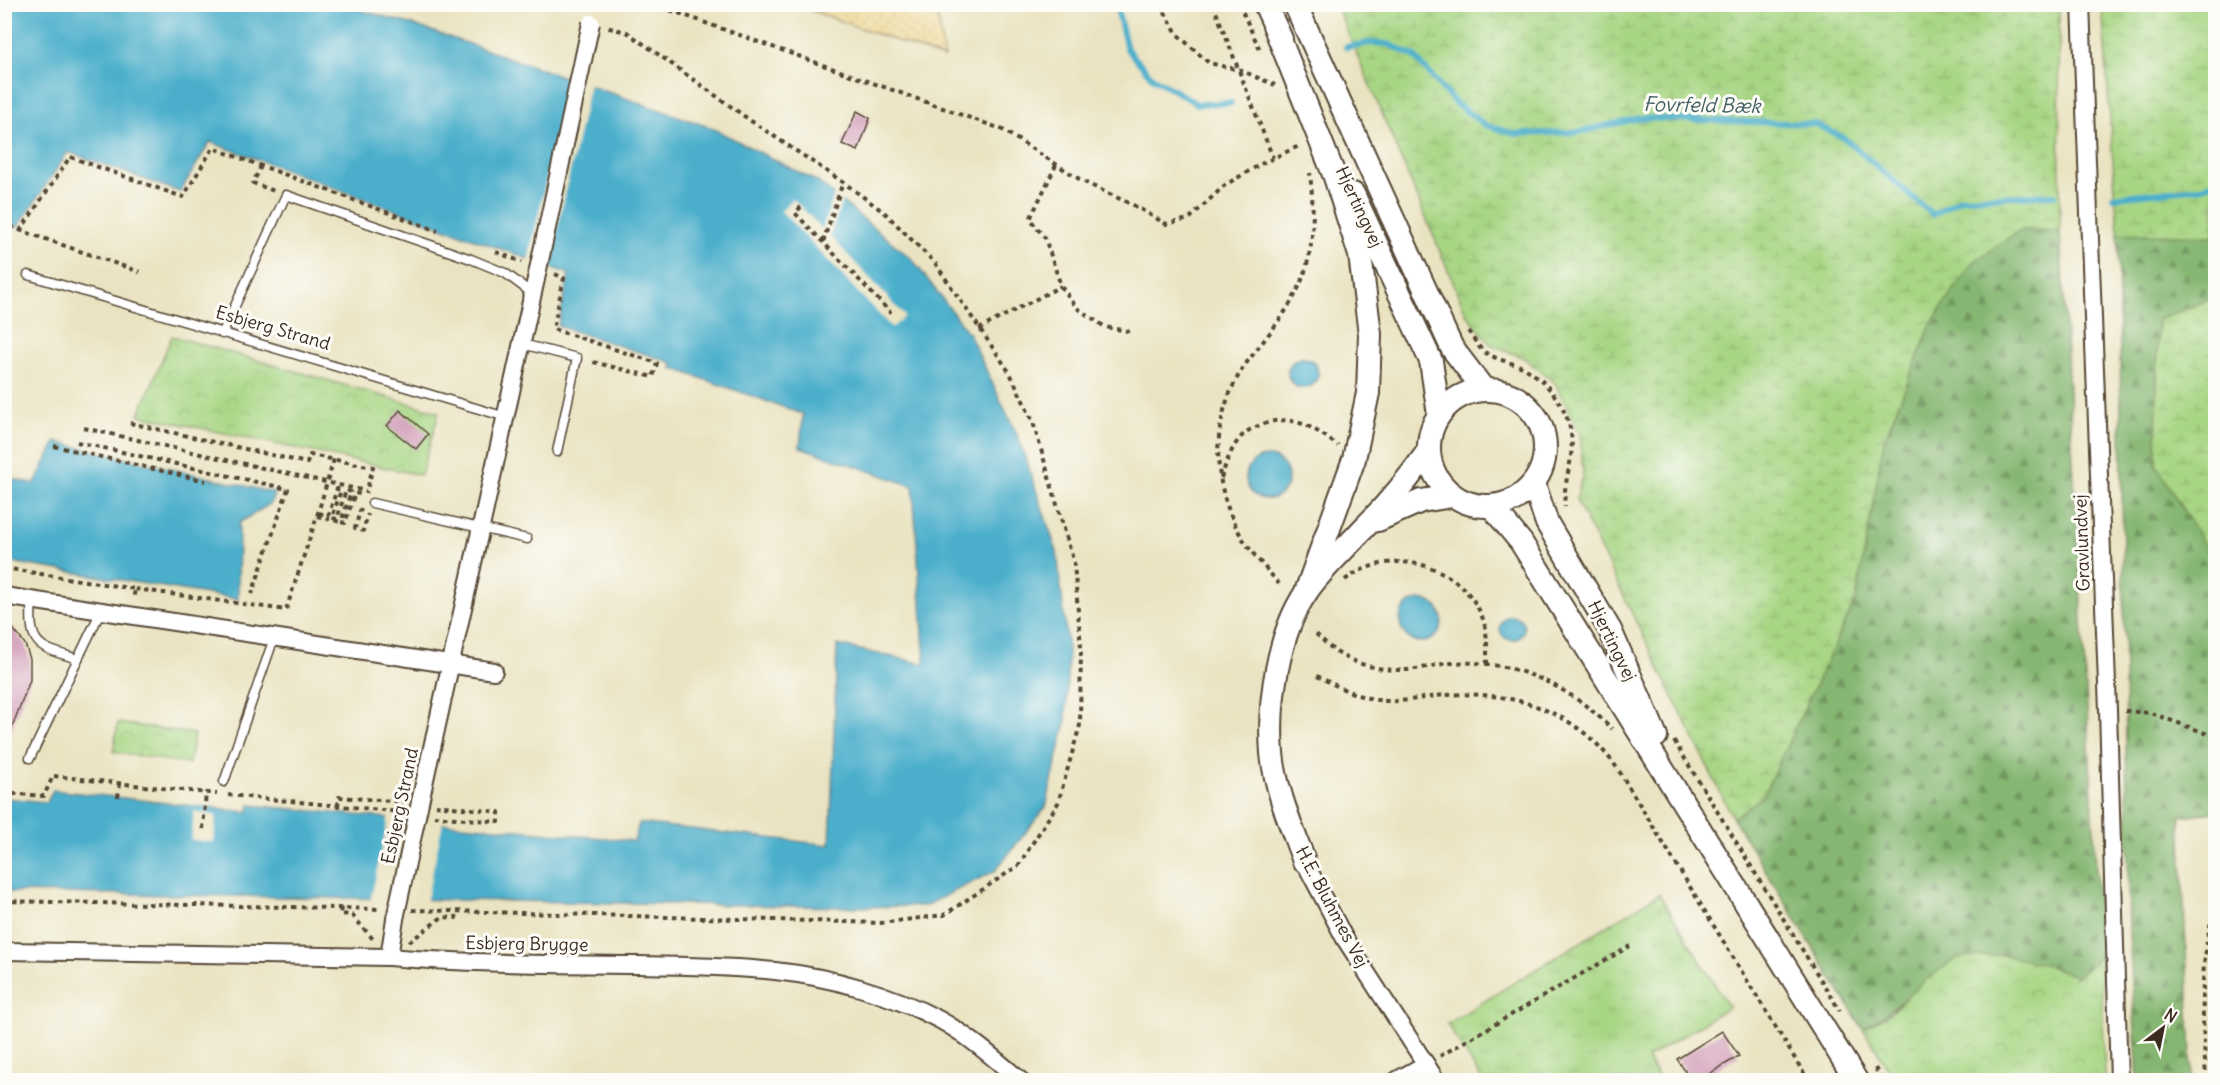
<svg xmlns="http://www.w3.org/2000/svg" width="2220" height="1085" viewBox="0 0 2220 1085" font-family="Delius,sans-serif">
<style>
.grass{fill:url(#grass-tufts);stroke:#728051;stroke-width:1.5}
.forest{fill:url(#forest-firs);stroke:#607048;stroke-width:1.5}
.wetland{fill:url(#wetland-marsh);stroke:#728051;stroke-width:1.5}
.sand{fill:url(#sand-dots);stroke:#94825e;stroke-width:1.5}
.park{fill:url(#park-crowns);stroke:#728051;stroke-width:1.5}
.water{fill:#4bafcb;stroke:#436c74;stroke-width:1.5}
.pier{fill:#eae3c1}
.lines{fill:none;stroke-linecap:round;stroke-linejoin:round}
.stream{stroke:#4bafcb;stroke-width:6}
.building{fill:#d19bb8}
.lane-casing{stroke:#554636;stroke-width:11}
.street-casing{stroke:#554636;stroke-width:20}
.secondary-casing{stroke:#554636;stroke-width:26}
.path{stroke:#554636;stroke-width:4;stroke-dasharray:4.5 4.5;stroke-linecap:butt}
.lane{stroke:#fff;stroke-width:8}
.street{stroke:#fff;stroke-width:16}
.secondary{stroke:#fff;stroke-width:22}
.street-bridge-casing{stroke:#554636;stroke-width:20;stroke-linecap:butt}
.street-bridge{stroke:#fff;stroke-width:16}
.labels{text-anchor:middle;stroke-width:6;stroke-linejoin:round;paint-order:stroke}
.street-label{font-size:18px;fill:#3b2a1e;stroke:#fdfcf7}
.water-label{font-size:20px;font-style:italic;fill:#415f63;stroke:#fdfcf7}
</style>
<defs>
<pattern id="grass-tufts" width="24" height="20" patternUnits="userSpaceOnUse" patternTransform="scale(1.5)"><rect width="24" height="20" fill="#a8d684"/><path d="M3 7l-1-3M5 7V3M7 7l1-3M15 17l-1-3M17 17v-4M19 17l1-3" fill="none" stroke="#92b872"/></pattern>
<pattern id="forest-firs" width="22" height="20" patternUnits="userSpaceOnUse" patternTransform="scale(1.5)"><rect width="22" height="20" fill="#86b772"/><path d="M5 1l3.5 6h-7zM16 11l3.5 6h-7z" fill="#6f955d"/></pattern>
<pattern id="wetland-marsh" width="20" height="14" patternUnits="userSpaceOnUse" patternTransform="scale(1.5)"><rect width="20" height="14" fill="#a8d684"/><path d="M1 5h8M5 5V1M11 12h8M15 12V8" fill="none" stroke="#92b872"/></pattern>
<pattern id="sand-dots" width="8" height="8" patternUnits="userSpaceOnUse" patternTransform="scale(1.5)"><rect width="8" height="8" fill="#eeda9e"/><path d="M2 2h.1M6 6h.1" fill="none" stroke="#cdbb88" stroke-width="1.8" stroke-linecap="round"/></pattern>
<pattern id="park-crowns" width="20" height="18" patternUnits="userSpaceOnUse" patternTransform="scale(1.5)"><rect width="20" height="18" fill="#a8d684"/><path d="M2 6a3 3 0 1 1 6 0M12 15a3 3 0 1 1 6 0" fill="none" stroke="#92b872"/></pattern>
</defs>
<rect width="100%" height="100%" fill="#fdfcf7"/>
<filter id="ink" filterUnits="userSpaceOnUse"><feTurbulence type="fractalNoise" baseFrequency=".0167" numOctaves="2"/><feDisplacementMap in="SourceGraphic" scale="12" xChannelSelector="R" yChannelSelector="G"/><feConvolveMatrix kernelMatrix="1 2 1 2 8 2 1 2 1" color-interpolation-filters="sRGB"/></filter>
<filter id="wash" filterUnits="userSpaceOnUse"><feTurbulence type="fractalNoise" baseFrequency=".008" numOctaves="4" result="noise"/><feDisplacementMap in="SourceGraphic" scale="24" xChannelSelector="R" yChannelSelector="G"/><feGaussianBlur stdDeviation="1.35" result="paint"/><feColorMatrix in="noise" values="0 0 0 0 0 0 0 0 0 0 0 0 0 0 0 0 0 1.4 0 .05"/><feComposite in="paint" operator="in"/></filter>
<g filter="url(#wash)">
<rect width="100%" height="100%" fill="#eae3c1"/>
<polygon class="grass" points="1659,894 1729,1007 1647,1058 1660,1080 1482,1080 1447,1024"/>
<g class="forest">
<path d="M2020,230L2060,231L2101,956L2077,977L2044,964L1957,958C1925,981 1897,1009 1863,1029L1733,818L1763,796L1856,599L1884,440L1932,322L1972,263Z"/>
<polygon points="2118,233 2215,236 2215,297 2158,320 2156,464 2216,563 2215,812 2180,816 2192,1080 2138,1080 2129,931"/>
</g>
<g class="wetland">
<polygon points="1336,5 2059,5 2060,231 2020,230 1972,263 1932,322 1884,440 1856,599 1763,796 1733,818 1576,500 1583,473 1580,435 1555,383 1524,358 1490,344 1466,313"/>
<polygon points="2102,5 2215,5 2215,236 2118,233"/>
<polygon points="2215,297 2216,422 2210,454 2215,472 2215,563 2156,464 2158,320"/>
</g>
<polygon class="sand" points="796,5 936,5 944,58"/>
<g class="park">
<polygon points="172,336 439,412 421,475 139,415"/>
<polygon points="118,723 194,734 189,764 113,752"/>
<polygon points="2002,955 2044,964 2077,977 2101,956 2105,1080 1895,1080 1863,1029 1890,1013 1922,983 1957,958"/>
</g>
<g class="water">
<polygon points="5,5 343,5 417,26 712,128 818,182 912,259 969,334 1019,439 1057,552 1068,650 1066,722 1046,807 995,871 925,906 845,907 5,892 5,798 47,802 53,790 248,812 250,805 634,841 639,823 830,845 837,645 925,664 913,486 800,447 803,414 672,368 673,363 558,326 569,274 210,142 180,192 68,152 18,227 13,224 5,237"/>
<circle cx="1303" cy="373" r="15"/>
<polygon points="56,442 275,493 270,504 239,523 238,599 5,561 5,477 34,484"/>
<circle cx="1267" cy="478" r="21"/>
<circle cx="1421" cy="621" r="21"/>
<circle cx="1512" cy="628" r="12"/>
</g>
<g class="pier">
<polygon points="569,76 590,83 548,270 528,262"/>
<polygon points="835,192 843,198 830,236 905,316 892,328 781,211 793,199 822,229"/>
<polygon points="194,812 216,815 214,842 191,840"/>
<polygon points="389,815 443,821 426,903 370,902"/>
</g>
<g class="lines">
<g class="stream">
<polyline points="1116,4 1127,49 1152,77 1197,104 1231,103"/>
<polyline points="1346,47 1369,43 1388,44 1414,56 1455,103 1485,125 1515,134 1579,132 1640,118 1815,124 1844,138 1933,215 1961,198 2054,195"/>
<polyline points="2114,197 2200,188 2216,181"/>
</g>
</g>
<g id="blocks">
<g class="building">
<polygon points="857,111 870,118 858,151 842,144"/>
<polygon points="400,410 428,434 416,449 387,426"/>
<polygon points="4,617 25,644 30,659 30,680 6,743 4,742"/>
<polygon points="1722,1031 1739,1056 1699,1080 1691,1080 1677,1059"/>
</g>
</g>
</g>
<g filter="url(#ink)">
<use href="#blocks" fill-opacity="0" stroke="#554636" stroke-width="1.5"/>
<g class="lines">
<g class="lane-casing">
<g id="lane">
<polyline points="28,275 506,417"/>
<polyline points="222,334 286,195 471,259 505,273 533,294"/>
<polyline points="522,344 577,358 557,452"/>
<polyline points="372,503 527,539"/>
<path d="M32,600C28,646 38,647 78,659"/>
<polyline points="30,758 101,611"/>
<polyline points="224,782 274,638"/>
</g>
</g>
<g class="street-casing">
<g id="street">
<polyline points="2081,4 2108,710 2119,1080"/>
<polyline points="4,596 494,671"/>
<polyline points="420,802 536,279"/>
<polyline points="1304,861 1345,939 1436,1080"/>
<path d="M4,951L389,957C472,964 555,964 639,965C684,966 730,966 775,971C831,977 891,994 940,1020C969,1036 995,1059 1020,1080"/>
<polyline points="389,957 395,919"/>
<polyline points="1397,1080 1426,1064"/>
</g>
</g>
<g class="secondary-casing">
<g id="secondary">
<polyline points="1265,4 1281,39"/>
<polyline points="1295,4 1452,348 1484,390"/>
<polyline points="1274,25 1335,177 1360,255 1370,334 1368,393 1354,459 1306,592"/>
<polyline points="1353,194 1431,361 1439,415"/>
<circle cx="1487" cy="448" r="58"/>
<polyline points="1534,484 1547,523 1610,630 1656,736"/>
<polyline points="1492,507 1521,542 1856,1080"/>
<polyline points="1378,520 1421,501 1453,496"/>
<path d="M1304,861C1292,828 1275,788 1272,753C1268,702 1278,633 1307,591C1323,568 1344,550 1362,530C1387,505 1409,479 1429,450"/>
</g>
</g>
<g class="path">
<polyline points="653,4 1001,129 1084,182 1133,205 1166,224 1189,219 1225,185 1261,164 1301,145"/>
<polyline points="1160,4 1178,35 1209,63 1240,70 1275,85"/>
<polyline points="1213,4 1273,158"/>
<polyline points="1239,4 1260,50"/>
<polyline points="1056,165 1030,219 1045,238 1061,286 1077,308 1105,327 1133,332"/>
<polyline points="261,166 253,183 274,191"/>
<polyline points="801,207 795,213 891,313"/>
<polyline points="4,231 8,226 140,272"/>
<polyline points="20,231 70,157 183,197 213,148 438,231"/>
<polyline points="823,242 843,182"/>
<polyline points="496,252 522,262"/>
<polyline points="555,274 564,278 553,329 657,363 653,377 589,361"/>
<polyline points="979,329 1061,286"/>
<path d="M1468,331C1473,337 1477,345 1482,350C1491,358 1509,362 1520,366C1545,377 1568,408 1571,434C1575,462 1562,481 1565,507"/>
<polyline points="130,423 307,463 310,455 373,467 366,493"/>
<polyline points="84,428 366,491"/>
<polyline points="77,442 288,489 252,594"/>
<polyline points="54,446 206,481"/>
<path d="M1221,478C1226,464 1231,447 1242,436C1248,429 1258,426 1266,423C1295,414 1316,429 1338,446"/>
<polyline points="361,508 355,528 363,531 368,514"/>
<polyline points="319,513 328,516 337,489 341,490 332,518 337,519 346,490 351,492 341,522 345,523 355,493 364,495"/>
<polyline points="317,516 341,522"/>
<polyline points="4,568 135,589 133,600"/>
<path d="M1345,580C1391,545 1462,563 1483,619C1488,634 1487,649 1487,664"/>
<path d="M1279,584C1266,568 1250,552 1240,534C1208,478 1211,408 1251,357C1274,327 1300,298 1308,260C1315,230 1313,203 1310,173"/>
<polyline points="135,589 286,610 317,516 334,459"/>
<path d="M1316,634C1324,641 1332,650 1341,655C1360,666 1385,671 1407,670C1422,669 1437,664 1452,663C1513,659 1570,686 1612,729"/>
<path d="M1317,676C1335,685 1353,695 1373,699C1398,705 1421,697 1446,695C1516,690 1582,713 1621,774L1808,1080"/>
<polyline points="2125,711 2151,713 2216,737"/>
<polyline points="1674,741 1840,1011"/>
<polyline points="4,793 44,796 53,776 217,794"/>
<polyline points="228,795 402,812"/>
<polyline points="118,797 120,783"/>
<polyline points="338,806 339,797 405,802"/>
<polyline points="434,816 499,822 499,812 436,805"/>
<polyline points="203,829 206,792"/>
<polyline points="4,901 381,909"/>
<polyline points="341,908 340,914 352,915 373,939"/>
<polyline points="412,910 881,923 944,915 1018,866 1058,803 1080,725 1081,647 1074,563 1033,422 1010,373 935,263 885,213 843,182 751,121 627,32 605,27"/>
<polyline points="409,942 442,917 456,918 457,911"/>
<polyline points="1440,1056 1630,946"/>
<polyline points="1875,1068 1882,1080"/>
<path d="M2206,1080C2203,1021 2197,962 2216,905"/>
</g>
<use href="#lane" class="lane"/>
<use href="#street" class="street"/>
<use href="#secondary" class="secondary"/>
<g class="street-bridge-casing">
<g id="street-bridge">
<polyline points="536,279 591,23"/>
<polyline points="395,919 420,802"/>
</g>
</g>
<use href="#street-bridge" class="street-bridge"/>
</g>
</g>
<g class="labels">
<g class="street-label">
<text transform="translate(1359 207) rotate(65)" y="6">Hjertingvej</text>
<text transform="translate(273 328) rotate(16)" y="6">Esbjerg Strand</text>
<text transform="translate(2082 543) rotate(-92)" y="6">Gravlundvej</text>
<text transform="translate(1612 641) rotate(64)" y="6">Hjertingvej</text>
<text transform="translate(400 806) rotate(-78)" y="6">Esbjerg Strand</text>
<text transform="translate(1332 907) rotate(62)" y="6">H.E. Bluhmes Vej</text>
<text transform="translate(527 944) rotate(1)" y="6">Esbjerg Brygge</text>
</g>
<g class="water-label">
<text transform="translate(1702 105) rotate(1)" y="7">Fovrfeld Bæk</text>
</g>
</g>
<rect width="2220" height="1085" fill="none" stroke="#fdfcf7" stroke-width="24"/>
<g transform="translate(2163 1028) rotate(32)" stroke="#fdfcf7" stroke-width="4.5" paint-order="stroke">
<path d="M0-4.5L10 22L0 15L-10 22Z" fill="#3b2a1e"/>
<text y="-9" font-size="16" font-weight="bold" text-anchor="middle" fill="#3b2a1e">N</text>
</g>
</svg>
